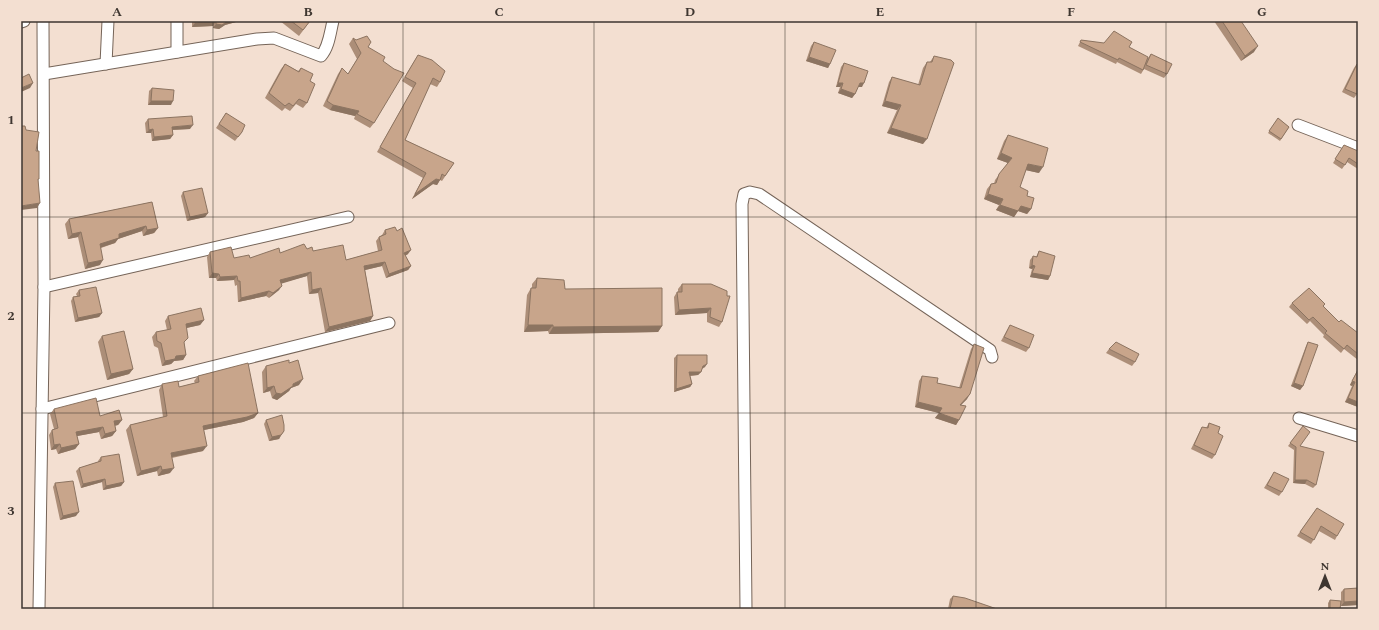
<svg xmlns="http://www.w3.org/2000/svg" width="1379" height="630" viewBox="0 0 1379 630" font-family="Spectral,serif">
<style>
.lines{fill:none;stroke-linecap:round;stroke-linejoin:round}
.minor-casing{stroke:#756458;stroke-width:13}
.minor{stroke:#fff;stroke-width:11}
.wall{fill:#ac8e78}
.shaded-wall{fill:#8c7461}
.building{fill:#c8a58b;stroke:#8c7461}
.grid{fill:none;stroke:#3e3630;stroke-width:1;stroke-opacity:0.55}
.neatline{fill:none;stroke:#3e3630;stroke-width:1.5}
.grid-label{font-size:13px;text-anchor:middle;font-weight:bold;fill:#3e3630}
</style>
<rect width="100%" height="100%" fill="#f3dfd1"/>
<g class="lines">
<g class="minor-casing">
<g id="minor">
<polyline points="21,22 24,21"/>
<polyline points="177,52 177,21"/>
<polyline points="106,64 108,21"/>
<path d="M44,74L257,39L274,38L321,56C329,47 330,33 333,21"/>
<polyline points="1298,125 1358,148"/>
<polyline points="44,287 348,217"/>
<polyline points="42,409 389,323"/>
<polyline points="1299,418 1358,436"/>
<polyline points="39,609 44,287 43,21"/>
<polyline points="746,609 742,204 744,194 750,192 759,194 990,350 992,357"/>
</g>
</g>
<use href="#minor" class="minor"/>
</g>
<g class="wall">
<polygon points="192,21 237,21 236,22 225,25 219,29 213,28 213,26 192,27"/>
<polygon points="280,21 310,21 299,36"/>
<polygon points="1214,21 1241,21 1254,52 1241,61"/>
<polygon points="353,38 368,47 383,61 374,123 370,128 354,119 355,116 330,110 323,106 338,74 342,68 348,74 357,59 349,44"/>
<polygon points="1081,40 1129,47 1148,58 1151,54 1167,74 1164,78 1144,69 1141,74 1117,62 1116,64 1078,46"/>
<polygon points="814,42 830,64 828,68 806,61 811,46"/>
<polygon points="418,55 440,82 437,87 430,84 405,140 454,163 442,181 440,180 437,185 433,184 412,199 423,178 377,152 413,88 402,81"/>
<polygon points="934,56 923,144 887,133 897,110 882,106 889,82 892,77 918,85 923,68 927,62 930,62"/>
<polygon points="844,63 862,87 858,87 855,94 852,98 838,93 840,87 836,87 841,67"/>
<polygon points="285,64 298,71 301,68 310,81 307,103 303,108 296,104 290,111 285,108 282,111 265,98 281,69"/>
<polygon points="1357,64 1357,94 1354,98 1342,92 1354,68"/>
<polygon points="152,88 171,105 148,105 149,91"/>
<polygon points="226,113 242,132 235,141 216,128"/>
<polygon points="1278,118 1289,127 1280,141 1268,133"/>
<polygon points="148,119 190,129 172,130 173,135 170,139 152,141 151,133 146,133 145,123"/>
<polygon points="1008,135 1039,173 1026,170 1020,187 1027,196 1031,209 1027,214 1018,211 1014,217 996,210 999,205 984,199 987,189 991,184 994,184 995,180 1008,163 997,159 1004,141"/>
<polygon points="1344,145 1358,151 1358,169 1347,162 1342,169 1333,163"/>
<polygon points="183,192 208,213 205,217 187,221 181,196"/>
<polygon points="152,202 158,228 154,233 143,236 142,231 118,239 115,243 101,248 100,265 85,269 78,237 68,239 65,224 69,219"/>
<polygon points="385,230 397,231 408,254 405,256 411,266 408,270 386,278 382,266 365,270 373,316 370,321 325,332 318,293 309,294 307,276 281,283 279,290 269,298 266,296 238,302 237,285 235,286 234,280 217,281 216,278 209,278 207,257 210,252 234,258 250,258 307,249 346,260 378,251 376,241 379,237 382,235"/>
<polygon points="1039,251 1050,276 1048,280 1030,277 1032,269 1029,268 1030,260 1033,256 1036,257"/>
<polygon points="537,278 565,289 662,326 658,332 549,334 548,331 524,332 527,295 531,288 532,288 532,284"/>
<polygon points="682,284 711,284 722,322 719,327 707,322 707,313 675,315 674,297 677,292 678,292 678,289"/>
<polygon points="79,290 102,313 99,317 75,322 71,301 73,297 77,296 76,294"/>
<polygon points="1292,303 1325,304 1323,307 1339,322 1358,333 1358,360 1344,349 1341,353 1323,337 1324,335 1310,321 1307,324 1289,307"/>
<polygon points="168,316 204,320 200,325 186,328 184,343 186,355 183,360 174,361 171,364 162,366 158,348 154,346 152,337 156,332 167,330 165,321"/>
<polygon points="1010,325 1029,348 1026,352 1001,341"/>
<polygon points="102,336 133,369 129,374 107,380 98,342"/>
<polygon points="1308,342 1303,386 1300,390 1291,386 1306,346"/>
<polygon points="974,344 967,399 961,405 959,420 956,425 935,418 939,413 915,407 919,381 922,376 937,383 959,388 971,349"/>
<polygon points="1109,349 1135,362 1132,366 1106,353"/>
<polygon points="677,355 705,367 702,369 701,372 698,375 690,376 692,384 690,387 674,392 674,358"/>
<polygon points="289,363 299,385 291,388 289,391 277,400 272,398 270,391 263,393 262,372 266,366"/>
<polygon points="1358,369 1358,407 1345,402 1352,386 1350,385"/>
<polygon points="198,376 258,413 254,418 243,422 204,430 203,451 172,458 170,473 158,476 157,471 137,476 126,430 130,425 163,417 159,390 162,384 179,387 195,383 194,381"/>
<polygon points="54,409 100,416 122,420 118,425 115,426 116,431 112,436 101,439 99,432 77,436 79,444 75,449 58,454 56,449 51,450 49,435 52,430 54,429 50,414"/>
<polygon points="266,420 284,431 279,439 269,441 264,424"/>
<polygon points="1209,423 1218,433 1215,455 1212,459 1191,449 1202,427 1206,428"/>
<polygon points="1303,426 1300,446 1316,485 1313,488 1305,484 1293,483 1294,450 1288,446"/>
<polygon points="101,457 124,482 121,486 103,490 102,482 81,488 76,471 79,468 98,462 98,461"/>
<polygon points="1274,472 1282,492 1279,496 1264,488"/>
<polygon points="55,483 76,516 60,520 53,487"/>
<polygon points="1317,508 1337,536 1335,540 1319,531 1311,544 1297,536"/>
<polygon points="1358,588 1358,605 1341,606 1341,601 1340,609 1328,609 1328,603 1330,600 1341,601 1341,592 1344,589"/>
<polygon points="953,596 997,609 948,609 950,599"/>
</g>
<g class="shaded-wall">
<polygon points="216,21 213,26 192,27 195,23"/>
<polygon points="228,21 237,21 236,22 225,25 219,29 213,28 216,24"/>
<polygon points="1258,46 1254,52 1241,61 1245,56"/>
<polygon points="809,57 830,64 828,68 806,61"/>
<polygon points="33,83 30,88 21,92 21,88"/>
<polygon points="838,83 843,83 840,87 836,87"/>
<polygon points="860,83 864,83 862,87 858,87"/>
<polygon points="841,89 855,94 852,98 838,93"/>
<polygon points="151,101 173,101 171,105 148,105"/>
<polygon points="885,101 901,105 897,110 882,106"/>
<polygon points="333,105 359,111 355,116 330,110"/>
<polygon points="193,125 190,129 169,130 172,127"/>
<polygon points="891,128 927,139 923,144 887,133"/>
<polygon points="153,129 151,133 146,133 149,130"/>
<polygon points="173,135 170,139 152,141 154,137"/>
<polygon points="1001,153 1012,158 1008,163 997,159"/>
<polygon points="1028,164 1043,167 1039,173 1025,170"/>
<polygon points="436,179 440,180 437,185 433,184 412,199 415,194"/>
<polygon points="988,194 1003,199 999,205 984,199"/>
<polygon points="40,203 37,208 21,210 21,206"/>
<polygon points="1000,205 1021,206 1031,209 1027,214 1018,211 1014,217 996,210"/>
<polygon points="208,213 205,217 187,221 190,217"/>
<polygon points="146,226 142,231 118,239 115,243 96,249 100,244 119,234"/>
<polygon points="158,228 154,233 143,236 147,230"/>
<polygon points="81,232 78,237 68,239 72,234"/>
<polygon points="411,250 408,254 401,258 404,253"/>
<polygon points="103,260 100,265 85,269 88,263"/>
<polygon points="385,262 382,266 361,271 364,266"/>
<polygon points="1032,265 1035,266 1032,269 1029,268"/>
<polygon points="411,266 408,270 386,278 389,274"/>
<polygon points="311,272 307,276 277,285 280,280"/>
<polygon points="212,273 219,274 216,278 209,278"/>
<polygon points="1032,273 1050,276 1048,280 1030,277"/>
<polygon points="237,276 234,280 217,281 220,277"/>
<polygon points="282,286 279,290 269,298 273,293"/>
<polygon points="321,288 318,293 309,294 312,290"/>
<polygon points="269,291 266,296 238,302 241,298"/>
<polygon points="711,308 707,313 675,315 679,310"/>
<polygon points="102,313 99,317 75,322 78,318"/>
<polygon points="373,316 370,321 325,332 329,327"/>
<polygon points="204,320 200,325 182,329 186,324"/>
<polygon points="528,325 553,325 548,331 524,332"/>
<polygon points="662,326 658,332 549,334 553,327"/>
<polygon points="186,355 183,360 174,361 171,364 162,366 165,361 176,356"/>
<polygon points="707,364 705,367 700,369 703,366"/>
<polygon points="133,369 129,374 107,380 111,374"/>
<polygon points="689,372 701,372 698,375 686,376"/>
<polygon points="303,379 299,385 291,388 289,391 277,400 272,398 276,393"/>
<polygon points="1352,381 1355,382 1352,386 1350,385"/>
<polygon points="1294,383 1303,386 1300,390 1291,386"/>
<polygon points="692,384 690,387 674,392 676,389"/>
<polygon points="274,386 270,391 263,393 267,388"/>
<polygon points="970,394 967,399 957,409 960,405"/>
<polygon points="1348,398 1358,402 1358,407 1345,402"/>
<polygon points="918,402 942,408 939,413 915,407"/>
<polygon points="258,413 254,418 243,422 199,431 203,426"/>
<polygon points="939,413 959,420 956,425 935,418"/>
<polygon points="122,420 118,425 110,426 114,421"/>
<polygon points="103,427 99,432 72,437 76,432"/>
<polygon points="116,431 112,436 101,439 105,434"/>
<polygon points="281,435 279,439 269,441 272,437"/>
<polygon points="60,444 56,449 51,450 54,445"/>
<polygon points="79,444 75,449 58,454 61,448"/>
<polygon points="207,446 203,451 167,458 171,453"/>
<polygon points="161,466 157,471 137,476 141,471"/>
<polygon points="174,468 170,473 158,476 162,470"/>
<polygon points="105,479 102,482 81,488 83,484"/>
<polygon points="1295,480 1307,480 1305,484 1293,483"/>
<polygon points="124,482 121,486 103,490 106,486"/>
<polygon points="79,512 76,516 60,520 63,516"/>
<polygon points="1358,601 1358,605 1341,606 1344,602"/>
</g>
<g class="building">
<polygon points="195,21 228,21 222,25 216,24 216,21 195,23"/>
<polygon points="291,21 310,21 303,30"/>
<polygon points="1222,21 1241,21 1258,46 1245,56"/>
<polygon points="1114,31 1132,42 1129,47 1148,57 1143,70 1119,58 1118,60 1080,42 1081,40 1104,43"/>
<polygon points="367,36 371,42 368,47 385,57 383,61 394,69 404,73 374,123 357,114 359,111 333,105 327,101 342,68 348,74 361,53 353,38 356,40"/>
<polygon points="814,42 836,50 830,64 809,57"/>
<polygon points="1151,54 1172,64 1167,74 1146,65"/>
<polygon points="418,55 432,60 445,71 440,82 433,78 405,140 454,163 445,176 442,174 440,180 436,179 415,194 426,173 380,147 416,83 405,77"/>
<polygon points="934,56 951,60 954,63 927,139 891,128 901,105 885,101 892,77 920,85 927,62 932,62"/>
<polygon points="844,63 868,71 864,83 860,83 855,94 841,89 843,83 838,83"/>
<polygon points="285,64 299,72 301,68 313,74 310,81 315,84 307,103 299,99 293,106 289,103 285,106 269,93"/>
<polygon points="1357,64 1358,64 1358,92 1357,94 1345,89"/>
<polygon points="29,74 33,83 21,88 21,78"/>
<polygon points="152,88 174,90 173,101 151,101"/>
<polygon points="226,113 245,125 242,132 238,137 219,124"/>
<polygon points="192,116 193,125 172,127 173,135 154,137 153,129 149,130 148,119"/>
<polygon points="1278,118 1289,127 1281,139 1269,131"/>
<polygon points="21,126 25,126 26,130 39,132 36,151 39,151 39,179 38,179 40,203 21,206"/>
<polygon points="1008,135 1048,148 1043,167 1028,164 1020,187 1028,191 1027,196 1034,198 1031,209 1021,206 1018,211 1000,205 1003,199 988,194 991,184 996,183 999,174 1012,158 1001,153"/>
<polygon points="1344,145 1358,151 1358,164 1349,158 1345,165 1335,159"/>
<polygon points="202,188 208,213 190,217 183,192"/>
<polygon points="152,202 158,228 147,230 146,226 119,234 119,238 100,244 103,260 88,263 81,232 72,234 69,219"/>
<polygon points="395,227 397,231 402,228 411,250 404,253 411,266 389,274 385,262 364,266 373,316 329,327 321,288 312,290 311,272 280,280 282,286 273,293 269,291 241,298 240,281 238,281 237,276 220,277 219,274 212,273 210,252 231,247 234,258 249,255 250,258 279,248 280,253 304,244 307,249 312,247 313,251 343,245 346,260 382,250 379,237 386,234 385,230"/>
<polygon points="1039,251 1055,256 1050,276 1032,273 1035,266 1032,265 1033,256 1037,257"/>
<polygon points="537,278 564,280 565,289 662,288 662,326 553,327 553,325 528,325 531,288 536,288"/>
<polygon points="682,284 711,284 727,291 727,296 730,296 722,322 710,317 711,308 679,310 677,292 682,292"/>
<polygon points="96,287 102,313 78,318 73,297 80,296 79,290"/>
<polygon points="1309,288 1325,304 1323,306 1339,322 1341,320 1358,333 1358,354 1347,345 1344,349 1325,333 1327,331 1313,317 1309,320 1292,303"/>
<polygon points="201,308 204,320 186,324 188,338 184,342 186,355 176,356 175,359 165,361 161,343 157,341 156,332 171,329 168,316"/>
<polygon points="1010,325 1034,335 1029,348 1004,337"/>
<polygon points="124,331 133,369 111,374 102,336"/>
<polygon points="1116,342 1139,354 1135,362 1109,349"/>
<polygon points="1308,342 1318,345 1303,386 1294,383"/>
<polygon points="974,344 984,348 970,394 960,405 966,406 959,420 939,413 942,408 918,402 922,376 938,378 937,383 961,388"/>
<polygon points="677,355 707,355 707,364 703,366 701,372 689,372 692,384 676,389"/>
<polygon points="289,360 289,363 298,360 303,379 293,384 293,386 281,394 276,393 274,386 267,388 266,366"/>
<polygon points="248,363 258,413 247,417 203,426 207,446 171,453 174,468 162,470 161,466 141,471 130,425 167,416 162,384 178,381 179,387 199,382 198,376"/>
<polygon points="1358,370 1358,402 1348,398 1355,382 1352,381"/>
<polygon points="96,398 100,416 119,410 122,420 114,421 116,431 105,434 103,427 76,432 79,444 61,448 60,444 54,445 52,430 58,428 54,409"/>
<polygon points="282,415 284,425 284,431 281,435 272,437 266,420"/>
<polygon points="1209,423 1220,427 1218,433 1223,436 1215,455 1194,445 1202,427 1208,428"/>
<polygon points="1303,426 1310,432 1300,446 1324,452 1316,485 1307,480 1295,480 1296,447 1290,443"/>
<polygon points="119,454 124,482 106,486 105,479 83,484 79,468 101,461 101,457"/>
<polygon points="1274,472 1289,479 1282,492 1267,485"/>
<polygon points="73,481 79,512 63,516 55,483"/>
<polygon points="1317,508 1344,524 1337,536 1321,526 1314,540 1300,532"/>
<polygon points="1358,588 1358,601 1344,602 1344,589"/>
<polygon points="953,596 965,598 997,609 950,609"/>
<polygon points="1330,600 1341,601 1340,609 1330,609"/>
</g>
<path class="grid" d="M213,21V609M403,21V609M594,21V609M785,21V609M976,21V609M1166,21V609M21,217H1358M21,413H1358"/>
<rect width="1379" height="630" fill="none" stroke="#f3dfd1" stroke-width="44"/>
<g transform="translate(1325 576)" stroke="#f3dfd1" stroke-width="3" paint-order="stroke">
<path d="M0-3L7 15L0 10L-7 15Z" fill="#3e3630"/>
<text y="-6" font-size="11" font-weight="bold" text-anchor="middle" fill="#3e3630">N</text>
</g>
<rect x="22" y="22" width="1335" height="586" class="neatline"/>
<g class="grid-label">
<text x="117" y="16">A</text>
<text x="308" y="16">B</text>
<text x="499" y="16">C</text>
<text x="690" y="16">D</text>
<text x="880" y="16">E</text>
<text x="1071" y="16">F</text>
<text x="1262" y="16">G</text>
<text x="11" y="124">1</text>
<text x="11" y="320">2</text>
<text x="11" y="515">3</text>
</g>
</svg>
